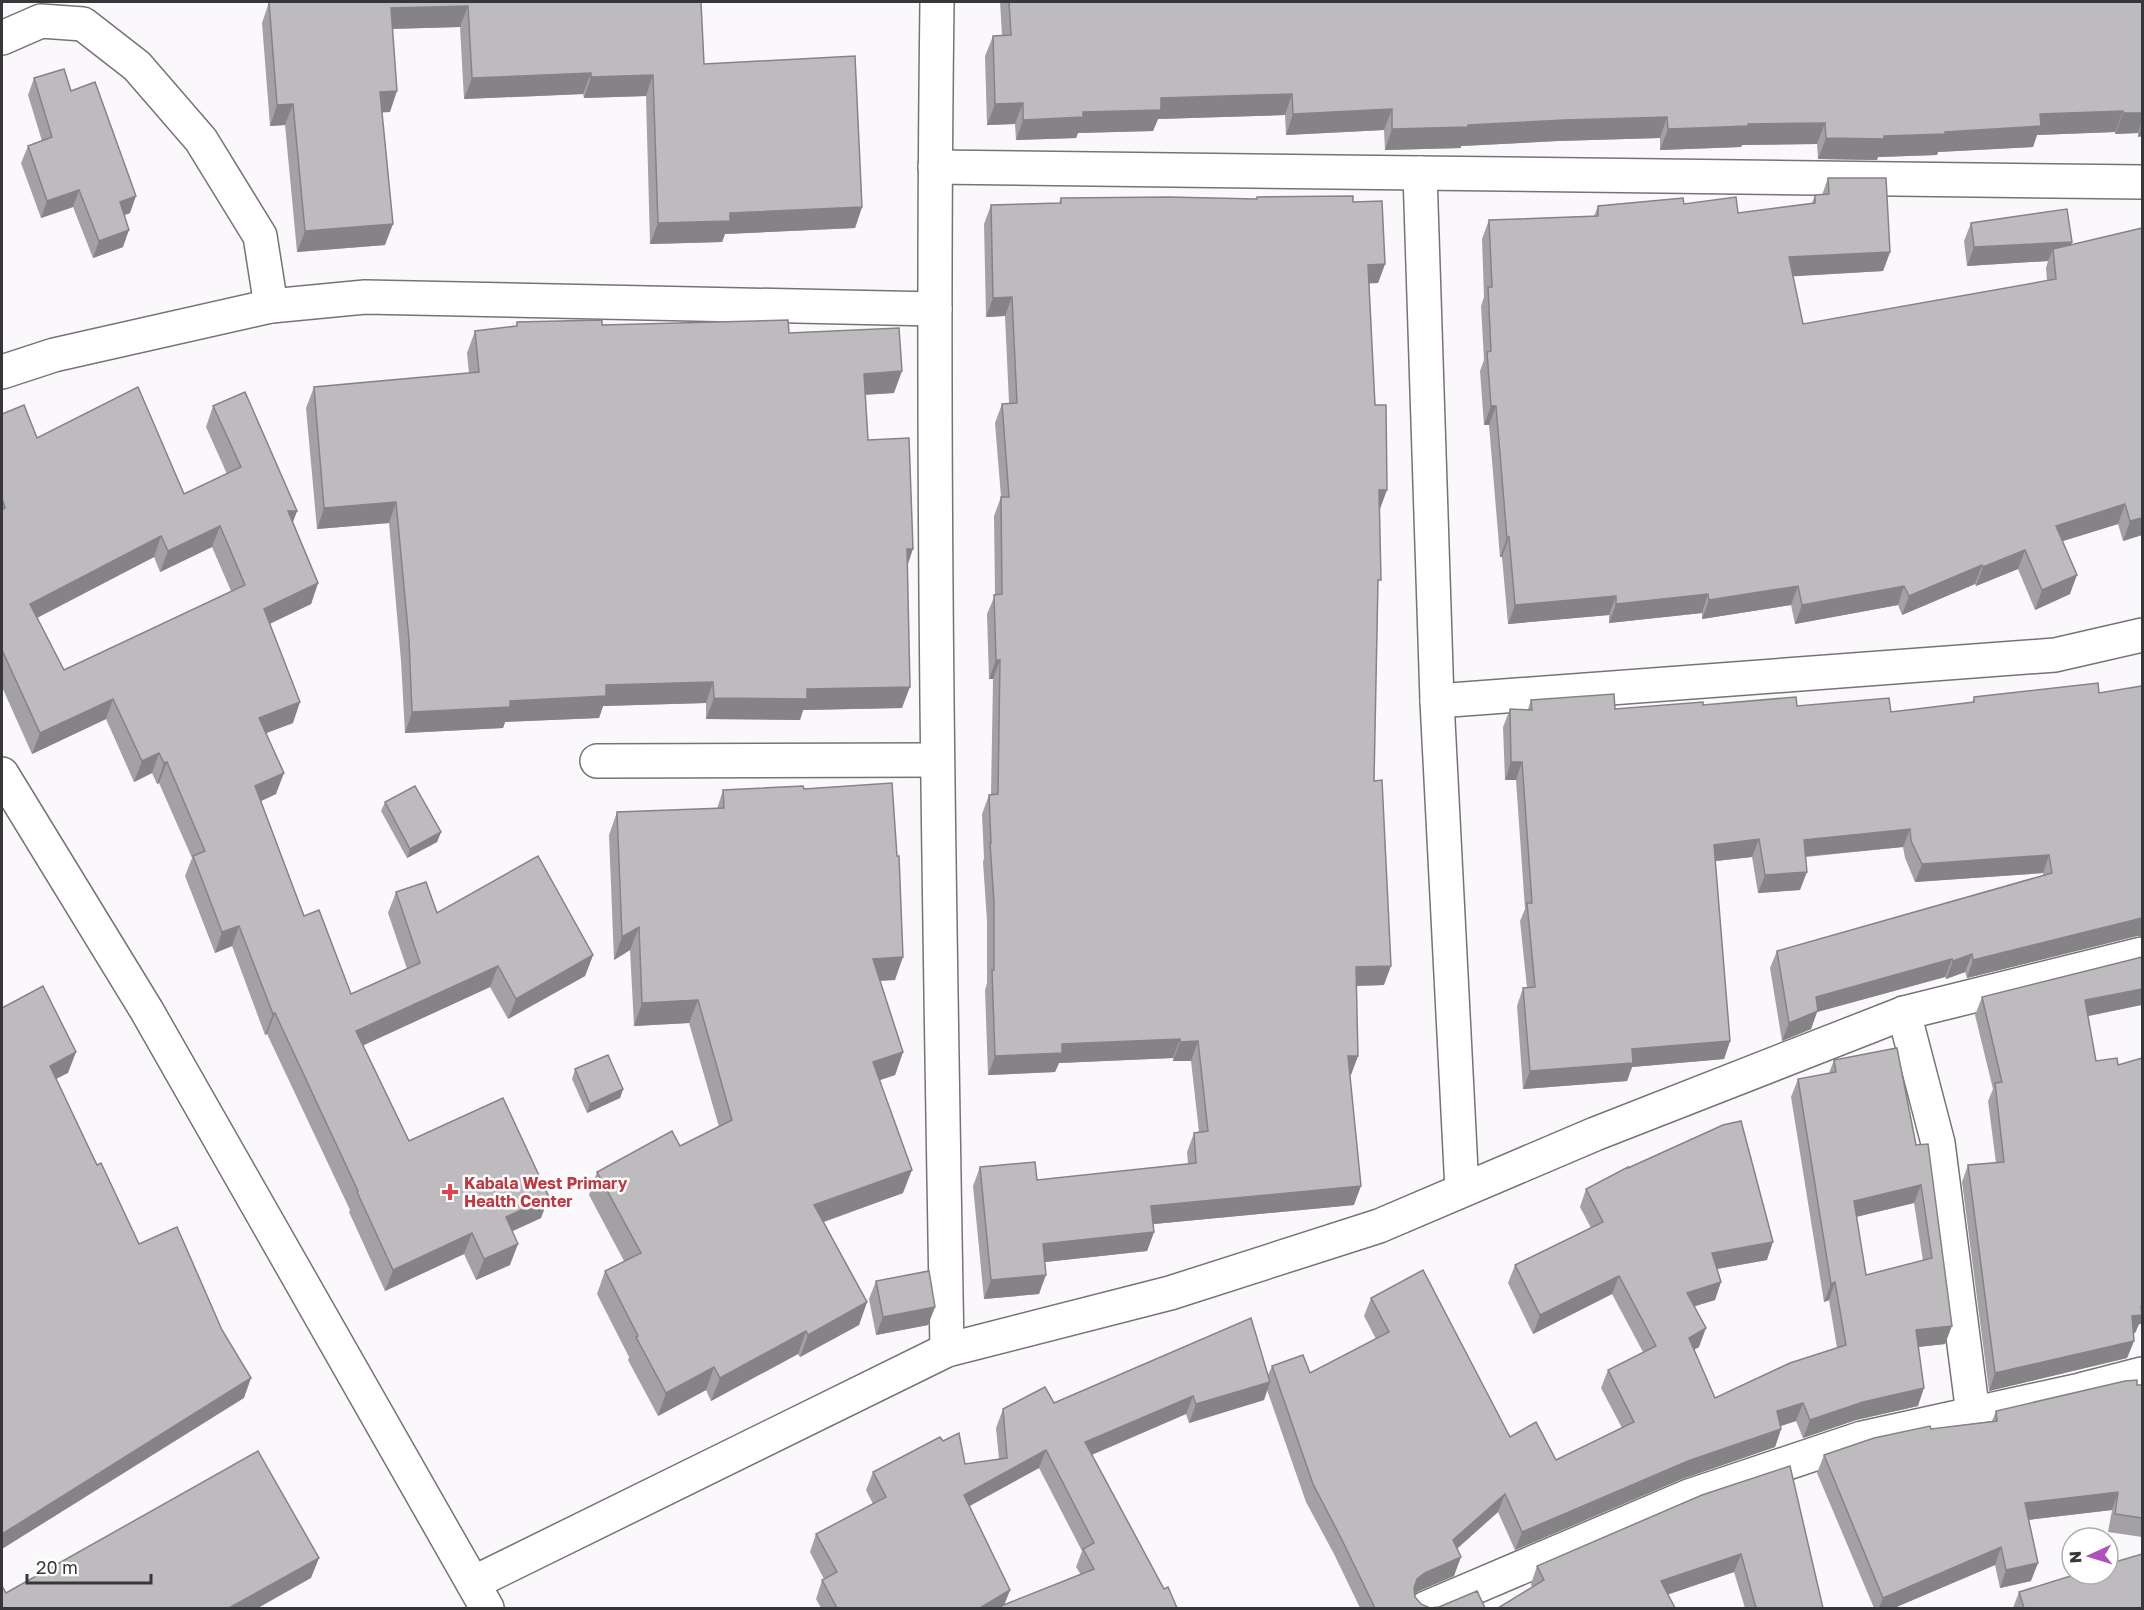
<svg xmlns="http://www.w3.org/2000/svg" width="2144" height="1610" viewBox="0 0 2144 1610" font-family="'Golos Text',sans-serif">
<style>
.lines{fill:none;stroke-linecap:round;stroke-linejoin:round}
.minor-casing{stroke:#767377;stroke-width:36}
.minor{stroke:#fff;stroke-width:33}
.wall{fill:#a3a1a4;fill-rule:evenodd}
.shaded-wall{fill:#858386}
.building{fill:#bebbbf;stroke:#858386;stroke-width:1.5;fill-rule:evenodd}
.health-dot{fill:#e0444e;stroke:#fff;stroke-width:2}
.labels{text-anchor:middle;stroke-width:5;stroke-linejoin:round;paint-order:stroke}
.health-label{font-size:16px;font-weight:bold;fill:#be3a42;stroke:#fff;text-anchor:start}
</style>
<rect width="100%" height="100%" fill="#fbf8fc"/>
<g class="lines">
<g class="minor-casing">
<g id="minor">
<path d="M937,2C931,451 939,900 947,1350"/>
<polyline points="2,38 41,21 83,24 137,66 201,140 260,236 271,306"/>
<polyline points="935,167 2142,182"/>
<polyline points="1420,173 1437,701 1462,1190"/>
<polyline points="2,372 54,355 271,306 365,297 935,309"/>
<polyline points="1437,701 2055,655 2142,635"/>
<polyline points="597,761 937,760"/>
<polyline points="2,774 147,1011 487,1608"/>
<polyline points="1904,1013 1938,1143 1973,1414"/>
<polyline points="473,1583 947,1350 1170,1293 1379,1226 1595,1134 1904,1013 2142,954"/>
<polyline points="1426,1608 1689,1496 1862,1438 2080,1390 2142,1374"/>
</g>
</g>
<use href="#minor" class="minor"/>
</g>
<g class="wall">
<polygon points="269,2 701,2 704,64 862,207 855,228 725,234 722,242 650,244 646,96 584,98 583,94 464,99 460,27 393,29 390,112 382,112 385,245 297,252 285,125 270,126 262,23"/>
<polygon points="1000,2 2142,2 2142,136 2138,137 2138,133 2115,134 2115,132 2037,135 2033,147 1938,152 1937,155 1878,157 1877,160 1818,159 1817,144 1742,145 1741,147 1660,150 1660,138 1558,141 1461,146 1461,148 1385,150 1384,130 1286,135 1285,115 1158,119 1153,131 1078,133 1076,138 1016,140 1015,124 987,125 985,56 993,36 1002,35"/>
<polygon points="34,78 71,91 130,213 124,215 123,247 93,258 73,207 41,218 21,163 28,146 42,141 28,95"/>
<polygon points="1828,178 1890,252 1883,271 1792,276 1803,324 2047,281 2046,268 2048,261 1967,266 1964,241 1971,223 2072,242 2071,245 2142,535 2123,541 2118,524 2063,541 2070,594 2035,610 2018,569 1976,586 1975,584 1902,615 1898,605 1795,624 1791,605 1702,619 1702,613 1609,623 1609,615 1508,624 1502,557 1500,557 1489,425 1484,425 1480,371 1484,360 1481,306 1484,297 1482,239 1489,220 1594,216 1598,206 1684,204 1738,213 1812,203 1815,195 1822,195"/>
<polygon points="1257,197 1353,202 1385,264 1378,283 1369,283 1380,509 1378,589 1374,781 1384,985 1356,986 1358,1056 1350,1075 1354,1205 1153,1224 1154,1232 1147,1251 1045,1262 1039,1294 984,1299 973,1186 980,1167 1037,1180 1188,1164 1187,1152 1194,1133 1199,1132 1191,1061 1173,1061 1173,1058 1059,1063 1055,1072 988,1075 985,990 987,983 987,921 983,862 984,858 982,814 989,795 991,795 993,679 989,679 987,614 995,595 994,516 1001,497 995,423 1002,404 1009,403 1005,316 986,317 984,224 991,205 1059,203 1061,198 1256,199"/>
<polygon points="517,322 789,333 894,393 865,395 868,440 907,566 902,708 803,710 800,720 706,719 706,703 603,706 599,718 505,722 503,728 405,733 401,661 389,523 317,529 306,408 314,387 469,373 467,353 475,331 516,326"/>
<path d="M213,406L297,511L293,522L318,583L311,604L270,624L293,723L266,733L276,794L261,801L304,916L351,994L407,969L388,913L396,892L437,913L593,955L585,976L508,1019L490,987L363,1045L409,1141L541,1218L512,1231L510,1265L476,1280L464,1254L385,1291L349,1212L350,1210L267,1034L265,1035L232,946L215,953L185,876L192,858L159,783L157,784L152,773L134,782L106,719L32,754L2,687V414L37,438L184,494L227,474L206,427ZM212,547L231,591L64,670L37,618L154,557L160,572Z"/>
<polygon points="1974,697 2137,936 1967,978 1965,972 1946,979 1945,977 1817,1012 1811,1029 1782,1041 1770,968 1777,951 2043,875 2043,873 1915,882 1905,858 1903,847 1806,857 1800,890 1758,893 1752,857 1715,861 1730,1041 1724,1059 1632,1067 1627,1081 1523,1089 1517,1006 1523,988 1527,988 1520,921 1525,909 1516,780 1505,780 1503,727 1510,709 1528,709 1531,700 1615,709 1703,705 1797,706 1891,712 1972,703"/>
<polygon points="804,789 895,980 880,981 903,1052 895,1075 880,1080 903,1193 824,1222 867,1302 859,1325 800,1357 798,1354 711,1401 706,1390 658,1416 628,1360 629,1357 597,1294 605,1271 624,1261 589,1195 597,1172 680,1146 719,1127 689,1023 634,1026 630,950 614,960 609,835 617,812 717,809 723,790"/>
<polygon points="385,802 441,832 437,842 407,858 381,811"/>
<polygon points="1982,997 2088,1016 2096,1061 2118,1065 2142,1058 2142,1324 2139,1324 2135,1333 2133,1333 2134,1341 2127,1358 1989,1391 1962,1182 1968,1165 1996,1163 1988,1101 1993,1089 1975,1015"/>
<path d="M1834,1060L1916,1145L1945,1344L1918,1347V1406L1856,1420L1803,1438L1796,1421L1781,1426V1429L1775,1447L1682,1479L1515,1550L1498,1512L1457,1549L1454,1576L1419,1591L1415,1594V1597L1421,1604L1430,1608H1485H1360L1334,1554L1306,1502L1267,1390L1264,1400L1189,1423L1186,1414L1092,1455L1164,1589L1177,1608H821L816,1599L822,1580L824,1579L810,1552L816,1534L873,1504L866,1490L873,1472L943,1441L965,1464L999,1459L996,1428L1003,1409L1268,1375L1272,1366L1310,1373L1376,1339L1364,1316L1371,1298L1510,1437L1556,1460L1622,1428L1601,1388L1608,1370L1643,1352L1612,1294L1533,1334L1508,1283L1515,1265L1591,1228L1580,1207L1586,1189L1628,1168L1767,1260L1717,1269L1715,1300L1694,1306L1699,1347L1694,1350L1715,1398L1837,1348L1829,1300L1824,1302L1791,1097L1798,1079L1829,1073ZM1914,1203L1923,1261L1866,1275L1856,1217ZM1039,1468L1082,1551L1076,1567L1081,1575L1004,1605L1010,1590L969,1506Z"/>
<polygon points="575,1069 623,1089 620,1098 587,1113 572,1079"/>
<polygon points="876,1281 935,1307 928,1325 876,1335 869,1299"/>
<polygon points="2137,1385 2142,1385 2142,1537 2108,1532 2112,1510 2028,1520 2031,1581 2000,1588 1995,1565 1894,1608 1874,1608 1817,1473 1824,1455 1931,1429 1992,1421 1996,1411"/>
<polygon points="1702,1495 1823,1608 1745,1608 1734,1572 1668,1594 1532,1588 1531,1584 1537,1566"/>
<polygon points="2019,1592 2142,1608 2013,1608"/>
</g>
<g class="shaded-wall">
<polygon points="468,6 460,27 383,29 391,8"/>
<polygon points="591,73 583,94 464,99 472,78"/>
<polygon points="653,75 646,96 584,98 591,77"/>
<polygon points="397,91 390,112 373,113 380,92"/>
<polygon points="1292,94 1285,115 1158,119 1153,131 1078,133 1076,138 1016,140 1023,120 1083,112 1161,98"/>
<polygon points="1023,103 1015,124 987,125 995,104"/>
<polygon points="293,104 285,125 270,126 277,105"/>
<polygon points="1392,109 1384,130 1286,135 1293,114"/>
<polygon points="2123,111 2115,132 2037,135 2033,147 1938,152 1937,155 1878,157 1877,160 1818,159 1826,138 1884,136 1945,132 2040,114"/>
<polygon points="2123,113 2142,113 2142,121 2138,133 2115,134"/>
<polygon points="1667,117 1660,138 1558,141 1461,146 1461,148 1385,150 1392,129 1565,120"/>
<polygon points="1825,123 1817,144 1742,145 1741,147 1660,150 1668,129 1748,124"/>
<polygon points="2142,124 2142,136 2138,137"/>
<polygon points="79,190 73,207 41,218 47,201"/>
<polygon points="136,196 130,213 114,219 120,202"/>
<polygon points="862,207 855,228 725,234 722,242 650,244 658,223 730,213"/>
<polygon points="393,224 385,245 297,252 305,231"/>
<polygon points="129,230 123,247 93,258 99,241"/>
<polygon points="2072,242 2066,260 2053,249 2048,261 1967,266 1974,247"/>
<polygon points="1890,252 1883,271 1782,277 1789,257"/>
<polygon points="1385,264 1378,283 1361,284 1368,265"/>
<polygon points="1012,297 1005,316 986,317 993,298"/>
<polygon points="902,371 894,393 856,395 864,374"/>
<polygon points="1491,406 1496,406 1489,425 1484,425"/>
<polygon points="1379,490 1387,490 1380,509 1372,509"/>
<polygon points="396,502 389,523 317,529 324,508"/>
<polygon points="2125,504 2118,524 2050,545 2056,526"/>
<polygon points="288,511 297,511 289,532"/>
<polygon points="2142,518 2142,535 2123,541 2130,521"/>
<polygon points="220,526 212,547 160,572 168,551"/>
<polygon points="161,536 154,557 23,625 30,604"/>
<polygon points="1509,537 1502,557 1500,557 1507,538"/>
<polygon points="907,549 913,549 906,570"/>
<polygon points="2025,550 2018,569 1976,586 1983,567"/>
<polygon points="1982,565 1975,584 1902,615 1909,596"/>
<polygon points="2077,575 2070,594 2035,610 2042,590"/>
<polygon points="318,583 311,604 256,630 264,609"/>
<polygon points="1798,586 1791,605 1702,619 1709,600"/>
<polygon points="1904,586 1898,605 1795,624 1802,605"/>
<polygon points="1708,594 1702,613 1609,623 1616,604"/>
<polygon points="1616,596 1609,615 1508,624 1515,605"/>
<polygon points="996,660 1000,660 993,679 989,679"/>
<polygon points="713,682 706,703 603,706 599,718 505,722 503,728 405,733 412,712 510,701 606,685"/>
<polygon points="910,687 902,708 803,710 800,720 706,719 714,698 807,689"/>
<polygon points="113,699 106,719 32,754 40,733"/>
<polygon points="300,702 293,723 251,739 259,718"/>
<polygon points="159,753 152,773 134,782 142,761"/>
<polygon points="167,762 159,783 157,784 164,763"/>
<polygon points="1511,762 1522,762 1516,780 1505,780"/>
<polygon points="284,773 276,794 248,807 255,786"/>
<polygon points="1910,829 1903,847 1798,857 1804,840"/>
<polygon points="441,832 437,842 407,858 410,849"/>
<polygon points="1759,839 1752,857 1707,862 1714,845"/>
<polygon points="2049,855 2043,873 1915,882 1922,864"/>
<polygon points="1807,872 1800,890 1758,893 1765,875"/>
<polygon points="2142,918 2142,936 2137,936 1967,978 1973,960"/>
<polygon points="239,926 232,946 215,953 222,932"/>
<polygon points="639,927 630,950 614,960 622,937"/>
<polygon points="1972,954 1965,972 1946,979 1953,961"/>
<polygon points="593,955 585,976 508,1019 516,999"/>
<polygon points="903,957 895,980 865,981 873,959"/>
<polygon points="1952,959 1945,977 1817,1012 1811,1029 1782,1041 1789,1023 1816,997"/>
<polygon points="498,966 490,987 349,1052 356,1031"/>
<polygon points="1391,966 1384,985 1349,986 1356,967"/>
<polygon points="2142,989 2142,1005 2079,1018 2085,1000"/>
<polygon points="698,1000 689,1023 634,1026 642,1003"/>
<polygon points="275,1013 267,1034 265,1035 273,1014"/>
<polygon points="1180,1039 1173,1058 1059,1063 1055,1072 988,1075 995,1056 1062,1044"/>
<polygon points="1198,1041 1191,1061 1173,1061 1180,1042"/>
<polygon points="1730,1041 1724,1059 1632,1067 1627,1081 1523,1089 1530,1071 1632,1049"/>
<polygon points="76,1052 68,1073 42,1086 50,1066"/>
<polygon points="903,1052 895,1075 865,1085 873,1062"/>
<polygon points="1348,1056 1358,1056 1351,1075 1341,1075"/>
<polygon points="623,1089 620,1098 587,1113 590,1104"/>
<polygon points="912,1170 903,1193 806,1228 814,1205"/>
<polygon points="1921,1185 1914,1203 1847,1219 1854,1201"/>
<polygon points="1361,1186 1354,1205 1144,1225 1151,1206"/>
<polygon points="549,1197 541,1218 498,1238 506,1217"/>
<polygon points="1154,1232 1147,1251 1036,1263 1043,1244"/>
<polygon points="472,1233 464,1254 385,1291 393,1270"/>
<polygon points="1773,1242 1767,1260 1705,1271 1712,1253"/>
<polygon points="518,1244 510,1265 476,1280 484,1259"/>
<polygon points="1046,1275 1039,1294 984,1299 991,1280"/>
<polygon points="1619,1276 1612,1294 1533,1334 1540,1315"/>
<polygon points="1721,1282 1715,1300 1680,1311 1687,1293"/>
<polygon points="1835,1282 1829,1300 1824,1302 1831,1284"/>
<polygon points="867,1302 859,1325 800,1357 808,1335"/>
<polygon points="2141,1306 2142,1306 2142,1324 2139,1324 2135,1333 2126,1334 2132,1316"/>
<polygon points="935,1307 928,1325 876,1335 883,1317"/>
<polygon points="1952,1326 1945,1344 1909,1348 1916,1330"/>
<polygon points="1706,1328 1699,1347 1682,1356 1689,1338"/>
<polygon points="806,1331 798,1354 711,1401 720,1378"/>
<polygon points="2134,1341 2127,1358 1989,1391 1995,1373"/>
<polygon points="714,1367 706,1390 658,1416 666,1393"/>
<polygon points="251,1378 244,1398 2,1549 2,1534"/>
<polygon points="1270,1382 1264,1400 1189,1423 1196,1404"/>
<polygon points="1924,1388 1918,1406 1856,1420 1803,1438 1810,1420 1863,1402"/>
<polygon points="1193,1396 1186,1414 1079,1460 1085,1442"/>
<polygon points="1803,1403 1796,1421 1771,1429 1777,1411"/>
<polygon points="1781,1429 1775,1447 1682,1479 1515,1550 1522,1532 1688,1461"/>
<polygon points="1046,1450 1039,1468 957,1513 964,1495"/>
<polygon points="2118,1492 2112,1510 2018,1521 2025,1503"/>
<polygon points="1505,1494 1498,1512 1446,1558 1453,1540"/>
<polygon points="2001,1547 1995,1565 1894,1608 1879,1608 1883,1598"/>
<polygon points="1741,1554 1734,1572 1655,1599 1661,1581"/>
<polygon points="1461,1557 1454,1576 1419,1591 1411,1597 1417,1579 1425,1573"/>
<polygon points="319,1558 311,1578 258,1608 229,1608"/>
<polygon points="2038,1563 2031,1581 2000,1588 2006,1570"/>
<polygon points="1010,1590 1003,1608 1001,1606 1001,1608 980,1608"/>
</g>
<g class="building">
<polygon points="269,2 701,2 704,64 855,56 862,207 730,213 730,221 658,223 653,75 591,77 591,73 472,78 468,6 391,8 397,91 380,92 393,224 305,231 293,104 277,105"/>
<polygon points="1009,2 2142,2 2142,113 2123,113 2123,111 2040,114 2041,126 1945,132 1945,134 1884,136 1884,139 1826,138 1825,123 1748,124 1748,126 1668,129 1667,117 1565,120 1468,125 1468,127 1392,129 1392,109 1293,114 1292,94 1161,98 1161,110 1083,112 1083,117 1023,120 1023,103 995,104 993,36 1011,35"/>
<polygon points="64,69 71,91 95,82 136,196 120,202 129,230 99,241 79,190 47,201 28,146 52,137 34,78"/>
<polygon points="1828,178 1886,178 1890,252 1789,257 1803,324 2056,279 2053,249 2142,228 2142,518 2130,521 2125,504 2056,526 2077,575 2042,590 2025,550 1983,567 1982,565 1909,596 1904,586 1802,605 1798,586 1709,600 1708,594 1616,604 1616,596 1515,605 1509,537 1507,538 1496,406 1491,406 1487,352 1491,351 1488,287 1492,287 1489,220 1598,216 1598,206 1683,198 1684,204 1736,197 1738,213 1815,203 1815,195 1829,194"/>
<polygon points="1353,196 1353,202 1382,201 1385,264 1368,265 1375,405 1386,405 1387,490 1379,490 1381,580 1378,580 1374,781 1382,780 1391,966 1356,967 1358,1056 1348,1056 1361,1186 1151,1206 1154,1232 1043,1244 1046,1275 991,1280 980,1167 1035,1162 1037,1180 1196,1163 1194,1133 1208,1131 1198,1041 1180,1042 1180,1039 1062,1044 1062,1053 995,1056 992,970 994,970 994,902 990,843 991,843 989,795 998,794 1000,660 996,660 994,595 1002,594 1001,497 1009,497 1002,404 1017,403 1012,297 993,298 991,205 1061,203 1061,198 1169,197 1257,199 1257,197"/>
<polygon points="2067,209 2072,242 1974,247 1971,223"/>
<polygon points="602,320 602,325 788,320 789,333 899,328 902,371 864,374 868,440 909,438 913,549 907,549 910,687 807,689 807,699 714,698 713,682 606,685 606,696 510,701 510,707 412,712 409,640 396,502 324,508 314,387 479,372 475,331 517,326 517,322"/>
<path d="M138,387L184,494L241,467L213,406L245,392L297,511H288L318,583L264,609L300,702L259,718L284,773L255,786L304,916L319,910L351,994L420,963L396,892L426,882L437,913L538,856L593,955L516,999L498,966L356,1031L409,1141L503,1098L549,1197L506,1217L518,1244L484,1259L472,1233L393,1270L357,1192L358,1191L275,1013L273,1014L239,926L222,932L193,856L205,851L167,762L164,763L159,753L142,761L113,699L40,733L2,650V510L5,508L2,498V414L24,405L37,438ZM220,526L245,585L64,670L30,604L161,536L168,551Z"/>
<polygon points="2098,683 2099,693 2142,686 2142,918 1973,960 1972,954 1953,961 1952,959 1816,997 1818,1011 1789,1023 1777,951 2052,873 2049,855 1922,864 1911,841 1910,829 1804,840 1807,872 1765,875 1759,839 1714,845 1730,1041 1632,1049 1633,1063 1530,1071 1523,988 1535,987 1527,903 1532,903 1522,762 1511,762 1510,709 1532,710 1531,700 1614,694 1615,709 1703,702 1703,705 1796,697 1797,706 1889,698 1891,712 1974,702 1974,697"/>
<polygon points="892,783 897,856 899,856 903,957 873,959 903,1052 873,1062 912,1170 814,1205 867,1302 808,1335 806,1331 720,1378 714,1367 666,1393 636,1337 638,1336 605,1271 641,1253 597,1172 672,1131 680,1146 732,1120 698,1000 642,1003 639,927 622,937 617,812 724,808 723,790 803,786 804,789"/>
<polygon points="415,786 441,832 410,849 385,802"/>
<polygon points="2142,957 2142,989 2085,1000 2096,1061 2117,1058 2118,1065 2142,1058 2142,1306 2141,1306 2142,1315 2132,1316 2134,1341 1995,1373 1968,1165 2004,1162 1995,1083 2002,1082 1982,997"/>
<polygon points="43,986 76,1052 50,1066 97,1165 101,1163 139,1244 177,1227 222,1330 251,1378 2,1534 2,1008"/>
<path d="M1897,1048L1916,1145L1928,1144L1952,1326L1916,1330L1924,1388L1863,1402L1810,1420L1803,1403L1777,1411L1781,1429L1688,1461L1522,1532L1505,1494L1453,1540L1461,1557L1425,1573L1417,1579L1414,1588L1415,1597L1421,1604L1430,1608L1439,1607L1477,1591L1485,1608H1375L1340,1536L1313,1484L1272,1366L1303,1355L1310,1373L1389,1332L1371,1298L1423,1270L1510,1437L1536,1422L1556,1460L1634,1422L1608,1370L1656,1346L1619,1276L1540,1315L1515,1265L1603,1222L1586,1189L1628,1167V1168L1723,1125L1741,1121L1773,1242L1712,1253L1721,1282L1687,1293L1706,1328L1689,1338L1715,1398L1790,1363L1846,1345L1835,1282L1831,1284L1798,1079L1836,1072L1834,1060ZM1921,1185L1932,1258L1866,1275L1854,1201Z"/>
<polygon points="608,1055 623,1089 590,1104 575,1069"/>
<polygon points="929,1271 935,1307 883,1317 876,1281"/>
<polygon points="1251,1318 1270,1382 1196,1404 1193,1396 1085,1442 1164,1589 1168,1587 1177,1608 1002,1608 1001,1606 1094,1569 1083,1549 1094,1543 1046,1450 964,1495 1010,1590 980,1608 837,1608 822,1580 837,1572 816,1534 886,1497 873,1472 940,1437 943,1441 959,1433 965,1464 1007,1458 1003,1409 1045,1387 1054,1403"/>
<polygon points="2137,1380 2137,1385 2142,1385 2142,1518 2115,1514 2118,1492 2025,1503 2038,1563 2006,1570 2001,1547 1883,1598 1824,1455 1874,1438 1930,1426 1931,1429 1997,1421 1996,1411 2125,1381"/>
<polygon points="258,1451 319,1558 229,1608 2,1608 2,1586 6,1593"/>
<polygon points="1790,1466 1823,1608 1756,1608 1741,1554 1661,1581 1675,1608 1498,1608 1544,1580 1537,1566 1702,1495"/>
<polygon points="2142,1554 2142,1608 2024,1608 2019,1592 2077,1574 2108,1574 2108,1564"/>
</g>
<path class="health-dot" d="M447 1183h6v6h6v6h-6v6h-6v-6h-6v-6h6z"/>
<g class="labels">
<g class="health-label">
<text x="464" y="1189">Kabala West Primary<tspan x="464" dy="18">Health Center</tspan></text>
</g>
</g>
<rect width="2144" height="1610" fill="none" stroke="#373638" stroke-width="6"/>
<g transform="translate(2090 1556) rotate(266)"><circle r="28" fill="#ffffff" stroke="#afafaf" stroke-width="1.5"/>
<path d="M0-4.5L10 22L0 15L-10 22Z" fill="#af51ba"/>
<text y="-9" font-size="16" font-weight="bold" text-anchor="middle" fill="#373638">N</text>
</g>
<path d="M27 1574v9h124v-9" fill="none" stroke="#373638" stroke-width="3"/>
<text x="36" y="1574" font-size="18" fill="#373638" stroke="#ffffff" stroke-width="4.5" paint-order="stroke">20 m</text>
</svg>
